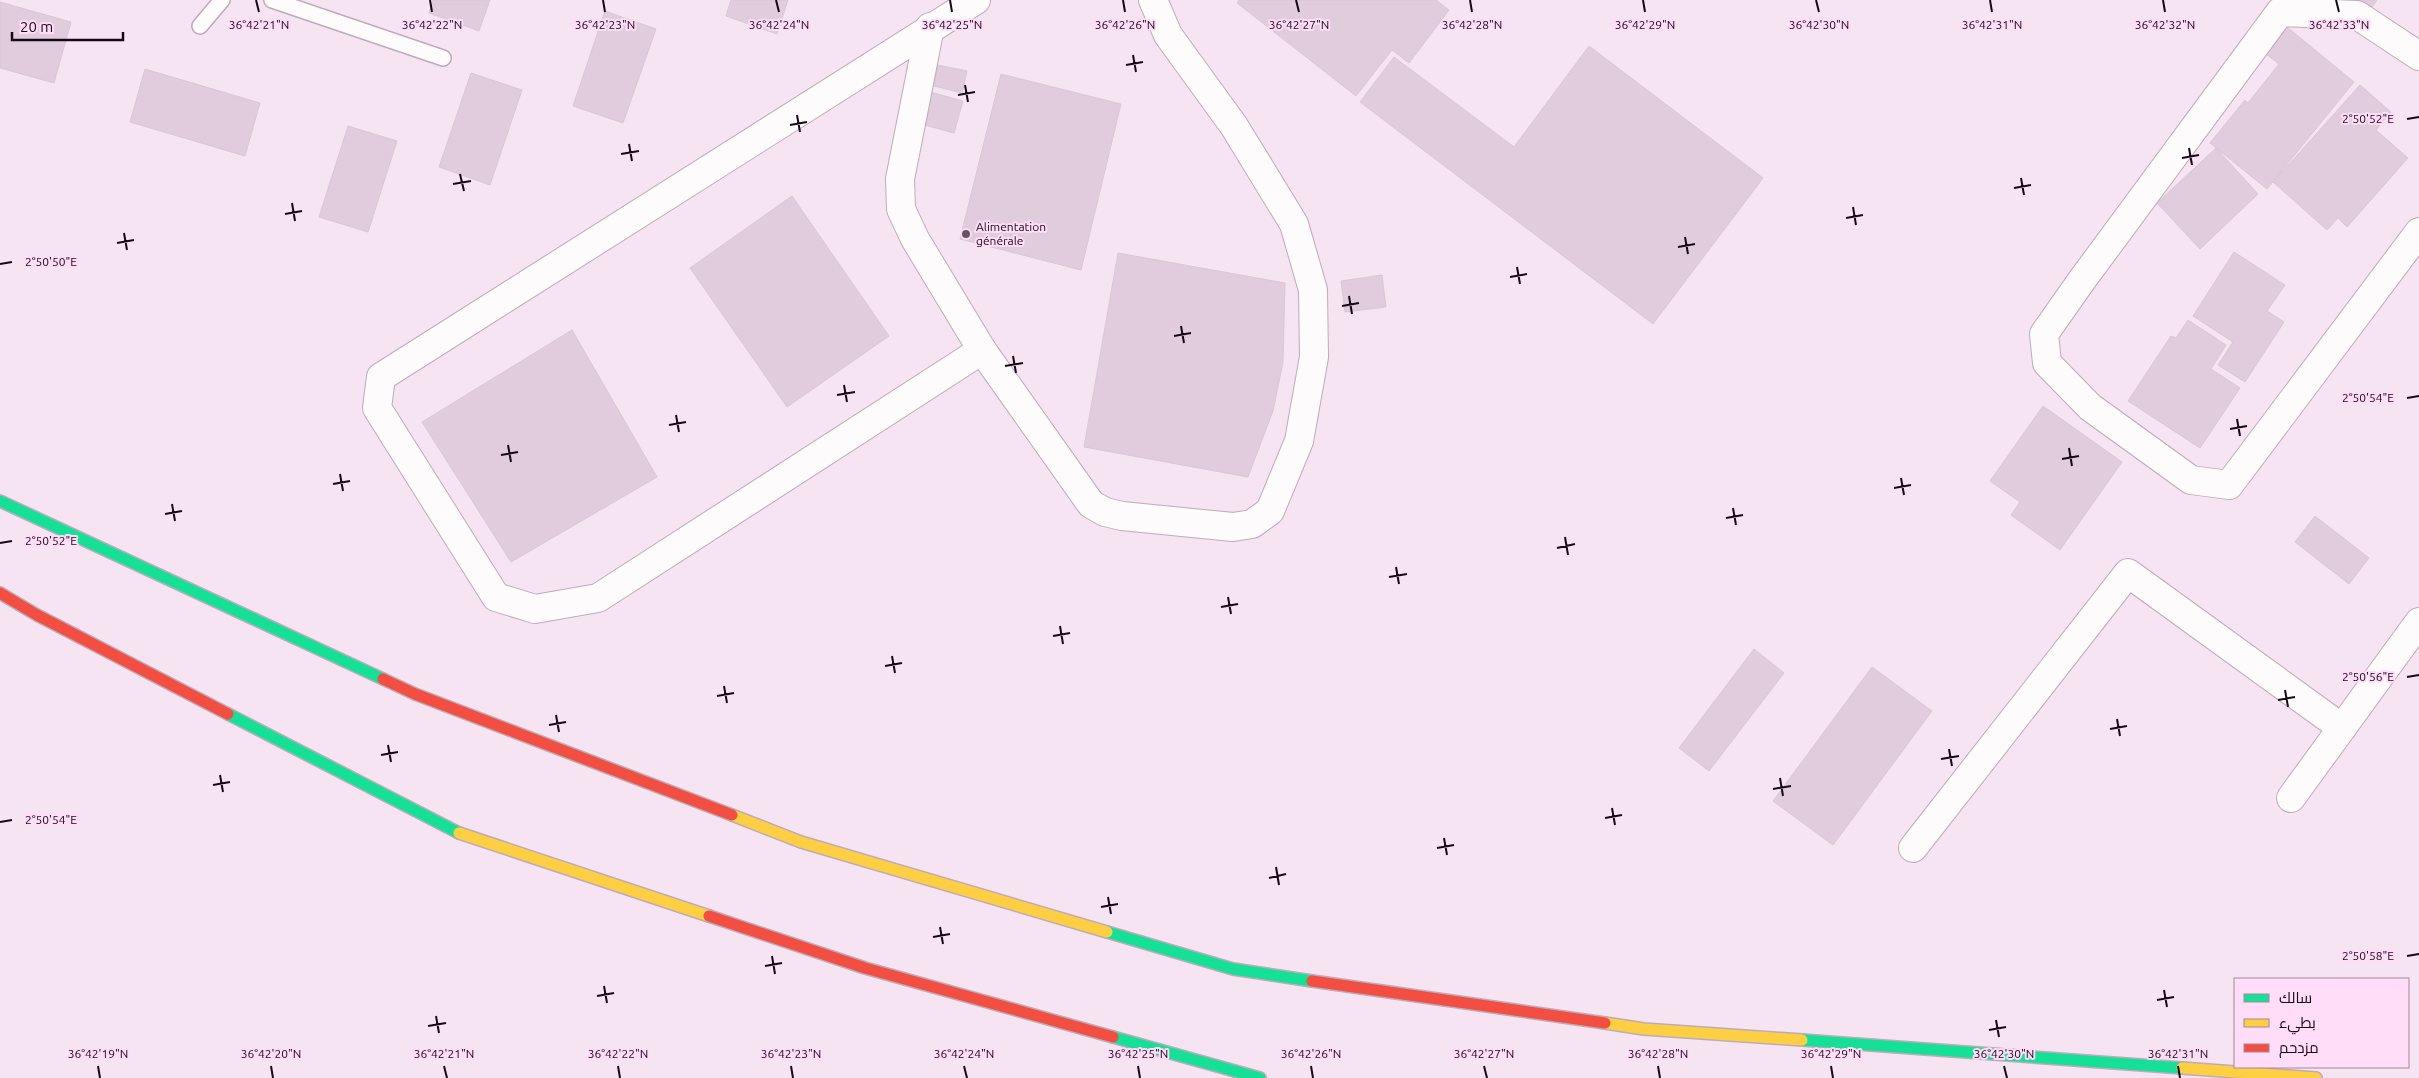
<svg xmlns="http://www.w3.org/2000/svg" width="2419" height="1078" viewBox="0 0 2419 1078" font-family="Ubuntu,Cairo,sans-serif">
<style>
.building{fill:#e0ccdc;stroke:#d8c7d4}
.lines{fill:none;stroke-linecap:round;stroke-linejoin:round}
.lane-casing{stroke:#bcacb9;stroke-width:18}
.street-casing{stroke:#bcacb9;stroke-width:30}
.fast-casing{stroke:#bcacb9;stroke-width:14}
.slow-casing{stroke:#bcacb9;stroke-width:14}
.jam-casing{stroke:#bcacb9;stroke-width:14}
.lane{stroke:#fefbfd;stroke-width:15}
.street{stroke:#fefbfd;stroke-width:28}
.fast{stroke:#16e098;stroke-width:11}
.slow{stroke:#ffcf43;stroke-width:11}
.jam{stroke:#f24e42;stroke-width:11}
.ticks{fill:none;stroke:#160914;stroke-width:2}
.poi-dot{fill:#655662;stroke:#ffdcf7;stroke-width:2}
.labels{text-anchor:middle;stroke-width:4;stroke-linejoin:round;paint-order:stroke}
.poi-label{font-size:12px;fill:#160914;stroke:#ffdcf7;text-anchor:start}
.ticks-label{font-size:12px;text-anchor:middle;fill:#160914;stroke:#ffdcf7;stroke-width:4;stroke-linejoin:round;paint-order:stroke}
</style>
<rect width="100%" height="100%" fill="#f7e4f3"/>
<g class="building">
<polygon points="433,0 490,0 479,31 429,13"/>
<polygon points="731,0 788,0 777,34 726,16"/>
<polygon points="1239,0 1436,0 1449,10 1409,63 1392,50 1356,96 1237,3"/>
<polygon points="2349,0 2377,0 2368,13"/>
<polygon points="0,2 71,22 54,83 0,68"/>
<polygon points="605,11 656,29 623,123 573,106"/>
<polygon points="2287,27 2354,82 2267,189 2210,143 2245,100 2248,103 2279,64 2266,54"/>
<polygon points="1589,46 1763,178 1653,324 1360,102 1394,57 1514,147"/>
<polygon points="938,65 967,71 962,93 934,86"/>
<polygon points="145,69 260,103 245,156 130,122"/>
<polygon points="471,73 522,90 490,185 439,167"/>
<polygon points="1001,74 1121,104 1081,270 960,239"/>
<polygon points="2360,85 2391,112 2376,130 2408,158 2347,227 2338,218 2327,230 2273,182"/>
<polygon points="919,89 963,101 954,133 910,121"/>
<polygon points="348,126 397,141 368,232 319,217"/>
<polygon points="2216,148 2258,194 2200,249 2157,203"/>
<polygon points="792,196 889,336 787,407 690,268"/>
<polygon points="2234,252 2285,285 2267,311 2284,322 2245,382 2218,365 2233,342 2193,316"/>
<polygon points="1118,253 1285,283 1283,362 1273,411 1248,477 1084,447"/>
<polygon points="1382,275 1386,307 1345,312 1341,281"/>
<polygon points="2188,320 2226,345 2211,369 2240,388 2200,448 2128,401 2171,336 2176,338"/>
<polygon points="572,330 657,477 511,562 422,422"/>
<polygon points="2043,406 2122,462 2060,550 2011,515 2020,502 1990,481"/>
<polygon points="2315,516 2369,558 2349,584 2295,542"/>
<polygon points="1754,649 1784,673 1709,771 1679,748"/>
<polygon points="1872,667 1932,711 1833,845 1773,801"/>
</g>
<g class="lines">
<g class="lane-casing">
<g id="lane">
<polyline points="272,0 443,58"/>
<polyline points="200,26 222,0"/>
</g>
</g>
<g class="street-casing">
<g id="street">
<polyline points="976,0 381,377 377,408 496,597 535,609 598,598 982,350 1091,504 1105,512 1122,516 1233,527 1252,524 1270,511 1299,441 1314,357 1313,290 1294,224 1234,126 1168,35 1153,0"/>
<polyline points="930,27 900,179 901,209 915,239 982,350"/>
<polyline points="2419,56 2357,15 2280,12 2082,280 2044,334 2047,363 2090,407 2191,480 2229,485 2419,232"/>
<polyline points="2291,798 2419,622"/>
<polyline points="1913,848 2128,573 2342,728"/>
</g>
</g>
<g class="fast-casing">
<g id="fast">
<polyline points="0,501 383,679"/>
<polyline points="228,714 459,833"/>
<polyline points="1107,932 1233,969 1312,981"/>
<polyline points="1113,1037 1260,1078"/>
<polyline points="1802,1040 2182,1068"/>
</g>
</g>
<g class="slow-casing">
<g id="slow">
<polyline points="732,815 801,842 1107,932"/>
<polyline points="459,833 709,916"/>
<polyline points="1605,1023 1644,1029 1802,1040"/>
<polyline points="2182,1068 2316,1078"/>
</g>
</g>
<g class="jam-casing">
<g id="jam">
<polyline points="0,593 37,615 228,714"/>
<polyline points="383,679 415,694 732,815"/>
<polyline points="709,916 865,968 1113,1037"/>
<polyline points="1312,981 1605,1023"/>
</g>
</g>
<use href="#lane" class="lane"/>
<use href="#street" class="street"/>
<use href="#fast" class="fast"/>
<use href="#slow" class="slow"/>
<use href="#jam" class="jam"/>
</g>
<path class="ticks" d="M256,0L259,12M430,0L432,12M603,0L605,12M776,0L779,12M950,0L952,12M1123,0L1125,12M1296,0L1299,12M1470,0L1472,12M1643,0L1645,12M1816,0L1819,12M1990,0L1992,12M2163,0L2165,12M2336,0L2339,12M1133,55L1136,72M1126,65L1143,62M965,85L968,102M958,95L975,92M797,115L800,132M2407,119L2419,117M790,125L807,122M629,144L632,161M2189,148L2192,165M621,154L639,151M2182,158L2199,155M460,174L464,191M2021,178L2024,195M453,184L471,181M2014,188L2031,185M292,203L295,221M1853,207L1856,225M285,214L302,211M1846,218L1863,215M124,233L127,250M1685,237L1688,254M117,243L134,240M1678,247L1695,244M0,264L12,262M1517,267L1520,284M1510,277L1527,274M1349,296L1352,314M1342,306L1359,303M1181,326L1184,343M1174,336L1191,333M1013,356L1016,373M1005,366L1023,363M844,385L847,402M837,395L855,392M2407,398L2419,396M676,415L679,432M2237,419L2240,436M669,425L686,422M2230,429L2247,426M508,445L511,462M2069,448L2072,466M501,455L518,452M2062,459L2079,456M340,474L343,491M1901,478L1904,495M333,484L350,481M1894,488L1911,485M172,504L175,521M1733,508L1736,525M165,514L182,511M1726,518L1743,515M1565,537L1568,555M0,543L12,541M1557,548L1575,544M1396,567L1399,584M1389,577L1407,574M1228,597L1231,614M1221,607L1238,604M1060,626L1063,644M1053,636L1070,633M892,656L895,673M885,666L902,663M2407,677L2419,675M724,686L727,703M2285,690L2288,707M717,696L734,693M2278,700L2295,697M556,715L559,732M2117,719L2120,736M549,725L566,722M2110,729L2127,726M388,745L391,762M1949,749L1952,766M381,755L398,752M1941,759L1959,756M220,775L223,792M1780,778L1783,796M213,785L230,782M1773,789L1791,786M1612,808L1615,825M1605,818L1622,815M0,822L12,820M1444,838L1447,855M1437,848L1454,845M1276,867L1279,885M1269,878L1286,874M1108,897L1111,914M1101,907L1118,904M940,927L943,944M933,937L950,934M772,956L775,974M2407,956L2419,954M765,966L782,963M604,986L607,1003M2164,990L2167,1007M597,996L614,993M2157,1000L2174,997M436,1016L439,1033M1996,1020L1999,1037M428,1026L446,1023M1989,1030L2006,1027M98,1066L100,1078M271,1066L273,1078M444,1066L447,1078M618,1066L620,1078M791,1066L793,1078M964,1066L967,1078M1138,1066L1140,1078M1311,1066L1313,1078M1484,1066L1487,1078M1658,1066L1660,1078M1831,1066L1833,1078M2004,1066L2007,1078M2178,1066L2180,1078"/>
<circle class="poi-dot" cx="966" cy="234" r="5"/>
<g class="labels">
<g class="poi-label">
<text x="976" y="231">Alimentation<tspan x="976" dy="14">générale</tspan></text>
</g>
</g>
<g class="ticks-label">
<text x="259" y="29">36°42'21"N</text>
<text x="432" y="29">36°42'22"N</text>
<text x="605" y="29">36°42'23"N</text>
<text x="779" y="29">36°42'24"N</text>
<text x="952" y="29">36°42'25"N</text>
<text x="1125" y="29">36°42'26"N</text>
<text x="1299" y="29">36°42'27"N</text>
<text x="1472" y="29">36°42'28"N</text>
<text x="1645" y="29">36°42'29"N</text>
<text x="1819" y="29">36°42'30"N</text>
<text x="1992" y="29">36°42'31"N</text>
<text x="2165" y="29">36°42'32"N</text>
<text x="2339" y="29">36°42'33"N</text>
<text x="2368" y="123">2°50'52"E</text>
<text x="51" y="266">2°50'50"E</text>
<text x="2368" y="402">2°50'54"E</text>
<text x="51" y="545">2°50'52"E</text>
<text x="2368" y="681">2°50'56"E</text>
<text x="51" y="824">2°50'54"E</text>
<text x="2368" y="960">2°50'58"E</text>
<text x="98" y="1058">36°42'19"N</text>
<text x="271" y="1058">36°42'20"N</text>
<text x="444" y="1058">36°42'21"N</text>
<text x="618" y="1058">36°42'22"N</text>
<text x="791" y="1058">36°42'23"N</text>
<text x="964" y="1058">36°42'24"N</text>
<text x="1138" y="1058">36°42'25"N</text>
<text x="1311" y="1058">36°42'26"N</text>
<text x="1484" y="1058">36°42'27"N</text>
<text x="1658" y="1058">36°42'28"N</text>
<text x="1831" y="1058">36°42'29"N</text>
<text x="2004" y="1058">36°42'30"N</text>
<text x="2178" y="1058">36°42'31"N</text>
</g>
<rect x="2234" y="978" width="175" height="90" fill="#ffdcf7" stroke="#a2889c"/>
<rect x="2244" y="994" width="25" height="8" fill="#16e098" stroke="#a2889c"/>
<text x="2279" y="1003" font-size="15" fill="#160914">سالك</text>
<rect x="2244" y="1019" width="25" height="8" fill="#ffcf43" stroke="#a2889c"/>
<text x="2279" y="1028" font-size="15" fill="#160914">بطيء</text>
<rect x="2244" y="1044" width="25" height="8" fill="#f24e42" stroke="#a2889c"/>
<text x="2279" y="1053" font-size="15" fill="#160914">مزدحم</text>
<path d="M12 32v8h111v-8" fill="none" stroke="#160914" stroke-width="2.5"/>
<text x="20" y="32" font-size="15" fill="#160914" stroke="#ffdcf7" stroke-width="4" paint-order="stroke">20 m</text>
</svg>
